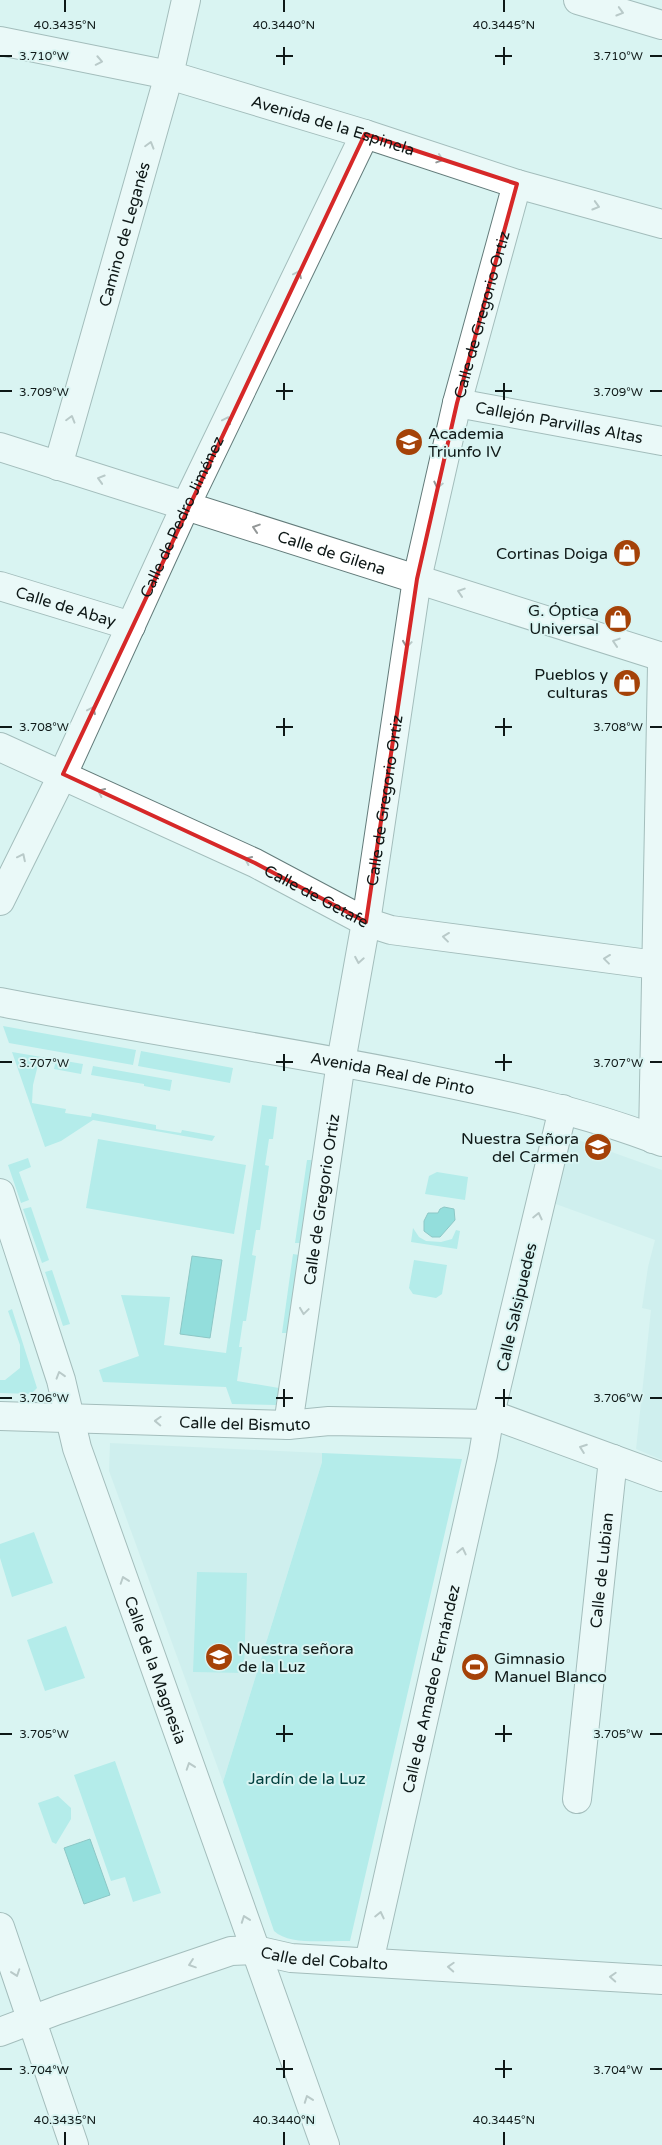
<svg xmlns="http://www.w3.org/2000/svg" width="662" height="2145" viewBox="0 0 662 2145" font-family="'Varela Round',sans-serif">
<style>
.built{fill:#c4e9e8}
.green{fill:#88e2e0}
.water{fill:#3ec4c2;stroke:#30908f}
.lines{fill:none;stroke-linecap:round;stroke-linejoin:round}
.street-casing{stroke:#637b7a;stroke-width:30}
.street{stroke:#fff;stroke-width:28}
.oneway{stroke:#939797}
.marked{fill:none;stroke:#d62828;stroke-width:4;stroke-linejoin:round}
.ticks{fill:none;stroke:#0e1817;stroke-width:2}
.labels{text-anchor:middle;stroke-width:4;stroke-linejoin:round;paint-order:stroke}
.street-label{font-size:16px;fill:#0e1817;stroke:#d9f4f2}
.poi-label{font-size:16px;fill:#0e1817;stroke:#d9f4f2;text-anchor:end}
.park-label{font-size:16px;fill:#01403f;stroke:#d9f4f2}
.ticks-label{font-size:12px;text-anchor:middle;fill:#0e1817;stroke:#d9f4f2;stroke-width:4;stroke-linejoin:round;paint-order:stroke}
</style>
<rect width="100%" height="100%" fill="#d9f4f2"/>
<g class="built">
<polygon points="567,1136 662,1170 662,1460 636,1449 651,1310 642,1308 648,1267 655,1240 553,1203"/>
<polygon points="110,1443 322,1453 322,1462 223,1782 109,1471"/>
</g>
<g class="green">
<polygon points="3,1026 136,1050 133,1065 9,1043"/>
<polygon points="141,1051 233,1068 230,1083 138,1066"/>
<polygon points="12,1052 83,1064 81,1074 54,1069 55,1064 39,1061 33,1085 32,1103 66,1109 65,1113 91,1117 92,1113 156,1125 156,1129 181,1133 182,1130 215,1136 212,1141 93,1120 61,1141 45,1147"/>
<polygon points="93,1066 172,1080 170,1091 144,1086 144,1084 91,1075"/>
<polygon points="262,1105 277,1107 273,1139 269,1139 265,1165 269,1166 260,1230 256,1230 252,1255 256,1256 246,1321 243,1321 239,1347 242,1347 237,1381 279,1388 276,1405 232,1404 226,1387 103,1382 99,1370 139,1356 121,1295 170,1297 164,1345 226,1353"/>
<polygon points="98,1139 246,1165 234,1234 86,1208"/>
<polygon points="28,1158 31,1167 19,1172 29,1200 21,1203 8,1165"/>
<polygon points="307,1160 312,1160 300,1243 295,1243"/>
<polygon points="437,1172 468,1177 465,1200 425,1194 429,1176"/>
<polygon points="31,1207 49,1260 42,1263 23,1209"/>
<polygon points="413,1228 419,1237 426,1241 441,1242 452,1239 456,1230 460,1231 457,1249 411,1242"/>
<polygon points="293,1254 299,1255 287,1333 282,1333"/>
<polygon points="414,1260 447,1265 442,1294 436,1298 413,1294 409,1288"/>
<polygon points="52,1270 70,1324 63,1326 45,1272"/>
<polygon points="12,1309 37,1388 31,1394 0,1393 0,1380 5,1380 20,1368 20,1345 8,1311"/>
<path d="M322,1453L462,1459L350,1941C328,1940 290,1946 274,1931L223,1782L322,1462Z"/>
<polygon points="34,1532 53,1583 12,1597 0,1558 0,1544"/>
<polygon points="197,1572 247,1573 244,1673 193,1672"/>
<polygon points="66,1626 85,1678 45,1691 27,1640"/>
<polygon points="115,1761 161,1893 133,1902 125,1877 111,1881 74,1775"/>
<polygon points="58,1796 71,1808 71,1819 56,1844 52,1842 38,1803"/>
</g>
<g class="water">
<polygon points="444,1207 454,1209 455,1220 440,1237 432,1237 424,1231 424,1221 428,1213 438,1213 440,1209"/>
<polygon points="192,1256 222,1260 210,1338 180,1334"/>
<polygon points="90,1839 110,1895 84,1904 64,1848"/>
</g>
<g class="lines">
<g class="street-casing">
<g id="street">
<polyline points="578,0 662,25"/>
<path id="s1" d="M0,41L169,75L365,134L517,184L662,224"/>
<path id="s2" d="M457,403L662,441"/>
<path id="s3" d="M0,447L662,657"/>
<path id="s4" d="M58,466L169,75L186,0"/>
<path id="s5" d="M0,586L131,626"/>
<path id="s6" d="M0,747L255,863L366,922L391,930L656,965"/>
<path id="s7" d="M0,901L63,774L186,505L365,134"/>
<path id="s8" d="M0,1002C134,1028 269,1048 402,1074C490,1092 578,1109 662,1142"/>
<polyline points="563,1109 490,1414 662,1477"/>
<polyline points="653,1139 662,665"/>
<path id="s9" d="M0,1193L61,1380L77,1448L325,2145"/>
<path id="s10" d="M0,1416L288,1425L329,1421L489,1424"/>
<path id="s11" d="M288,1425L341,1062L366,922L417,579L457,403L517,184"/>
<path id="s12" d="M577,1799L613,1459"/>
<polyline points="0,1927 74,2145"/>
<path id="s13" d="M369,1962L483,1455L490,1414"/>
<path id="s14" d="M0,2032L58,2010L231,1951L256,1950L291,1958L662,1980"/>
</g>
</g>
<use href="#street" class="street"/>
</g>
<defs><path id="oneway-chevron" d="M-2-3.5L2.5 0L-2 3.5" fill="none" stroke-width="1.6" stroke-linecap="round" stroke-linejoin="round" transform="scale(1.25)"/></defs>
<g class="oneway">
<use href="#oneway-chevron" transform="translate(620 12) rotate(16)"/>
<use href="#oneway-chevron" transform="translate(99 61) rotate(11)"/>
<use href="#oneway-chevron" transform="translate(150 145) rotate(-74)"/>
<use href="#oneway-chevron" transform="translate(440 159) rotate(18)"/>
<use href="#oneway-chevron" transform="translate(596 206) rotate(16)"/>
<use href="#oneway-chevron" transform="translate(298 274) rotate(-64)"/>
<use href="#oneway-chevron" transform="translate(71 419) rotate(-74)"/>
<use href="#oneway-chevron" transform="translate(227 420) rotate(-64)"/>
<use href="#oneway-chevron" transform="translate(101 479) rotate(-163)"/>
<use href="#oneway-chevron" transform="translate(438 485) rotate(103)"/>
<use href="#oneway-chevron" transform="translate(256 528) rotate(-162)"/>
<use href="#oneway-chevron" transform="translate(461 592) rotate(-162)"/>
<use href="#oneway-chevron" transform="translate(616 642) rotate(-162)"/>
<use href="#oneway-chevron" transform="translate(407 644) rotate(98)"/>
<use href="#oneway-chevron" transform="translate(92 710) rotate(-65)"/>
<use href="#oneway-chevron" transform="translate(101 792) rotate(-155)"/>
<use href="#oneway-chevron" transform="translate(22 857) rotate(-64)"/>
<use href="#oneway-chevron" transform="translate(248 860) rotate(-155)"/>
<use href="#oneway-chevron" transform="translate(446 937) rotate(-173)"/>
<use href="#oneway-chevron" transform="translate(607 959) rotate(-173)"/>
<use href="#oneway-chevron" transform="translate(359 960) rotate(100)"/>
<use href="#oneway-chevron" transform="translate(538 1216) rotate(-77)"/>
<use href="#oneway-chevron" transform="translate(304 1311) rotate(98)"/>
<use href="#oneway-chevron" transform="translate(60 1375) rotate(-107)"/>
<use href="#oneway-chevron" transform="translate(158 1421) rotate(-178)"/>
<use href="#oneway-chevron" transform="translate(583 1448) rotate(-160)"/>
<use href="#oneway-chevron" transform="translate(462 1551) rotate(-77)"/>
<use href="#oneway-chevron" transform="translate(124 1580) rotate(-109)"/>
<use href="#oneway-chevron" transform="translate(190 1766) rotate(-109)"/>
<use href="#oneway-chevron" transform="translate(380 1915) rotate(-77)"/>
<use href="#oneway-chevron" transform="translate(245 1919) rotate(-110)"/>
<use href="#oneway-chevron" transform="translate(192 1964) rotate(161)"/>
<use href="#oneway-chevron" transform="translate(451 1967) rotate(-177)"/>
<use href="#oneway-chevron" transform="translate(16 1973) rotate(71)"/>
<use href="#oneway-chevron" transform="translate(613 1977) rotate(-177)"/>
<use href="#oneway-chevron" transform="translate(308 2099) rotate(-110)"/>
</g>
<path d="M0 0H662V2145H0ZM365,134L517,184L457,403L417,579L366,922L255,863L63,774Z" fill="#d9f4f2" fill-opacity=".55" fill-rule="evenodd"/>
<path class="marked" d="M365,134L517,184L457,403L417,579L366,922L255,863L63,774Z"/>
<path class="ticks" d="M65,0V12M284,0V12M504,0V12M284,47V65M504,47V65M0,56H12M276,56H293M495,56H512M650,56H662M284,383V400M504,383V400M0,391H12M276,391H293M495,391H512M650,391H662M284,718V736M504,718V736M0,727H12M276,727H293M495,727H512M650,727H662M284,1054V1071M504,1054V1071M0,1062H12M276,1062H293M495,1062H512M650,1062H662M284,1389V1407M504,1389V1407M0,1398H12M276,1398H293M495,1398H512M650,1398H662M284,1725V1742M504,1725V1742M0,1734H12M276,1734H293M495,1734H512M650,1734H662M284,2060V2078M504,2060V2078M0,2069H12M276,2069H293M495,2069H512M650,2069H662M65,2132V2145M284,2132V2145M504,2132V2145"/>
<defs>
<g id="school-disc" transform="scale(1.4375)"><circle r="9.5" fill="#a54208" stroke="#d9f4f2"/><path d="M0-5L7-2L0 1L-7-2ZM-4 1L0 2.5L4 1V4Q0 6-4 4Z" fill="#fff"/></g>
<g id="shop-disc" transform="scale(1.4375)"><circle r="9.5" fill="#a54208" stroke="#d9f4f2"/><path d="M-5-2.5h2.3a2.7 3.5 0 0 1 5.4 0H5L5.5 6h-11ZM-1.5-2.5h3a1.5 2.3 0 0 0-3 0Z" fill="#fff"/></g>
<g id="stadium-disc" transform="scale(1.4375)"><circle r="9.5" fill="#a54208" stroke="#d9f4f2"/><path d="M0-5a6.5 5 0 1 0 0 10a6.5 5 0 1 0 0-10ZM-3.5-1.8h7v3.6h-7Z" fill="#fff"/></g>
</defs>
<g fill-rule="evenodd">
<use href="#school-disc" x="409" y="442"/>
<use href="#shop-disc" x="627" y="553"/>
<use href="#shop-disc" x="618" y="619"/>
<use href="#shop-disc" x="627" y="683"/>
<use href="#school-disc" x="598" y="1147"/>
<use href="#school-disc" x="219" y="1657"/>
<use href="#stadium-disc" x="475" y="1667"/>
</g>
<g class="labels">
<g class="street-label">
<text dy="6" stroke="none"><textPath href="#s1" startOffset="344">Avenida de la Espinela</textPath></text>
<text dy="6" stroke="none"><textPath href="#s4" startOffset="241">Camino de Leganés</textPath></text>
<text dy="6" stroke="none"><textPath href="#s11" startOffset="1128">Calle de Gregorio Ortiz</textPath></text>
<text dy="6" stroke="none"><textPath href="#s2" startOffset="104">Callejón Parvillas Altas</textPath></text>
<text dy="6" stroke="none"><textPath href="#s7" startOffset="425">Calle de Pedro Jiménez</textPath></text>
<text dy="6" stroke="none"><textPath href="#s3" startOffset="348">Calle de Gilena</textPath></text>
<text dy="6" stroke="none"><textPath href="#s5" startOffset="69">Calle de Abay</textPath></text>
<text dy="6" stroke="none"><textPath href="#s11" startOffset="632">Calle de Gregorio Ortiz</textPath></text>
<text dy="6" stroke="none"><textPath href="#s6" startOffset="350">Calle de Getafe</textPath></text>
<text dy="6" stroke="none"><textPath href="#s8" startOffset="399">Avenida Real de Pinto</textPath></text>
<text dy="6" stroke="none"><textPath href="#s11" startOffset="228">Calle de Gregorio Ortiz</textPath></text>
<text transform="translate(516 1307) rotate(-77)" y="6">Calle Salsipuedes</text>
<text dy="6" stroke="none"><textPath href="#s10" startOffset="245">Calle del Bismuto</textPath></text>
<text dy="6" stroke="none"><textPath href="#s12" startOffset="230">Calle de Lubian</textPath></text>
<text dy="6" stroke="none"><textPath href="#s9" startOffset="502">Calle de la Magnesia</textPath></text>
<text dy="6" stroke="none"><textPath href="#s13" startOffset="280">Calle de Amadeo Fernández</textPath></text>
<text dy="6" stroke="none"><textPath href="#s14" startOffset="339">Calle del Cobalto</textPath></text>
</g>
<g class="poi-label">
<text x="428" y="439" text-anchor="start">Academia<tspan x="428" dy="18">Triunfo IV</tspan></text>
<text x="608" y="559">Cortinas Doiga</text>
<text x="599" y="616">G. Óptica<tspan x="599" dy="18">Universal</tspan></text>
<text x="608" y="680">Pueblos y<tspan x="608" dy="18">culturas</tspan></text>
<text x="579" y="1144">Nuestra Señora<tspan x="579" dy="18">del Carmen</tspan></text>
<text x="238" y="1654" text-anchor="start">Nuestra señora<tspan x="238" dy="18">de la Luz</tspan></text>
<text x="494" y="1664" text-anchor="start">Gimnasio<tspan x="494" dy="18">Manuel Blanco</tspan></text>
</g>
<g class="park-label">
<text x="307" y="1784">Jardín de la Luz</text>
</g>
</g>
<g class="ticks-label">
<text x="65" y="29">40.3435°N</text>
<text x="284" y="29">40.3440°N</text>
<text x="504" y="29">40.3445°N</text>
<text x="618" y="60">3.710°W</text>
<text x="44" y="60">3.710°W</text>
<text x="618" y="396">3.709°W</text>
<text x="44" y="396">3.709°W</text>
<text x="44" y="731">3.708°W</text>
<text x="618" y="731">3.708°W</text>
<text x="44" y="1067">3.707°W</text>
<text x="618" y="1067">3.707°W</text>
<text x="44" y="1402">3.706°W</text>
<text x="618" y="1402">3.706°W</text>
<text x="44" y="1738">3.705°W</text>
<text x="618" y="1738">3.705°W</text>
<text x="44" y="2074">3.704°W</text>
<text x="618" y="2074">3.704°W</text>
<text x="65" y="2124">40.3435°N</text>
<text x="284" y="2124">40.3440°N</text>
<text x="504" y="2124">40.3445°N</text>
</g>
</svg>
